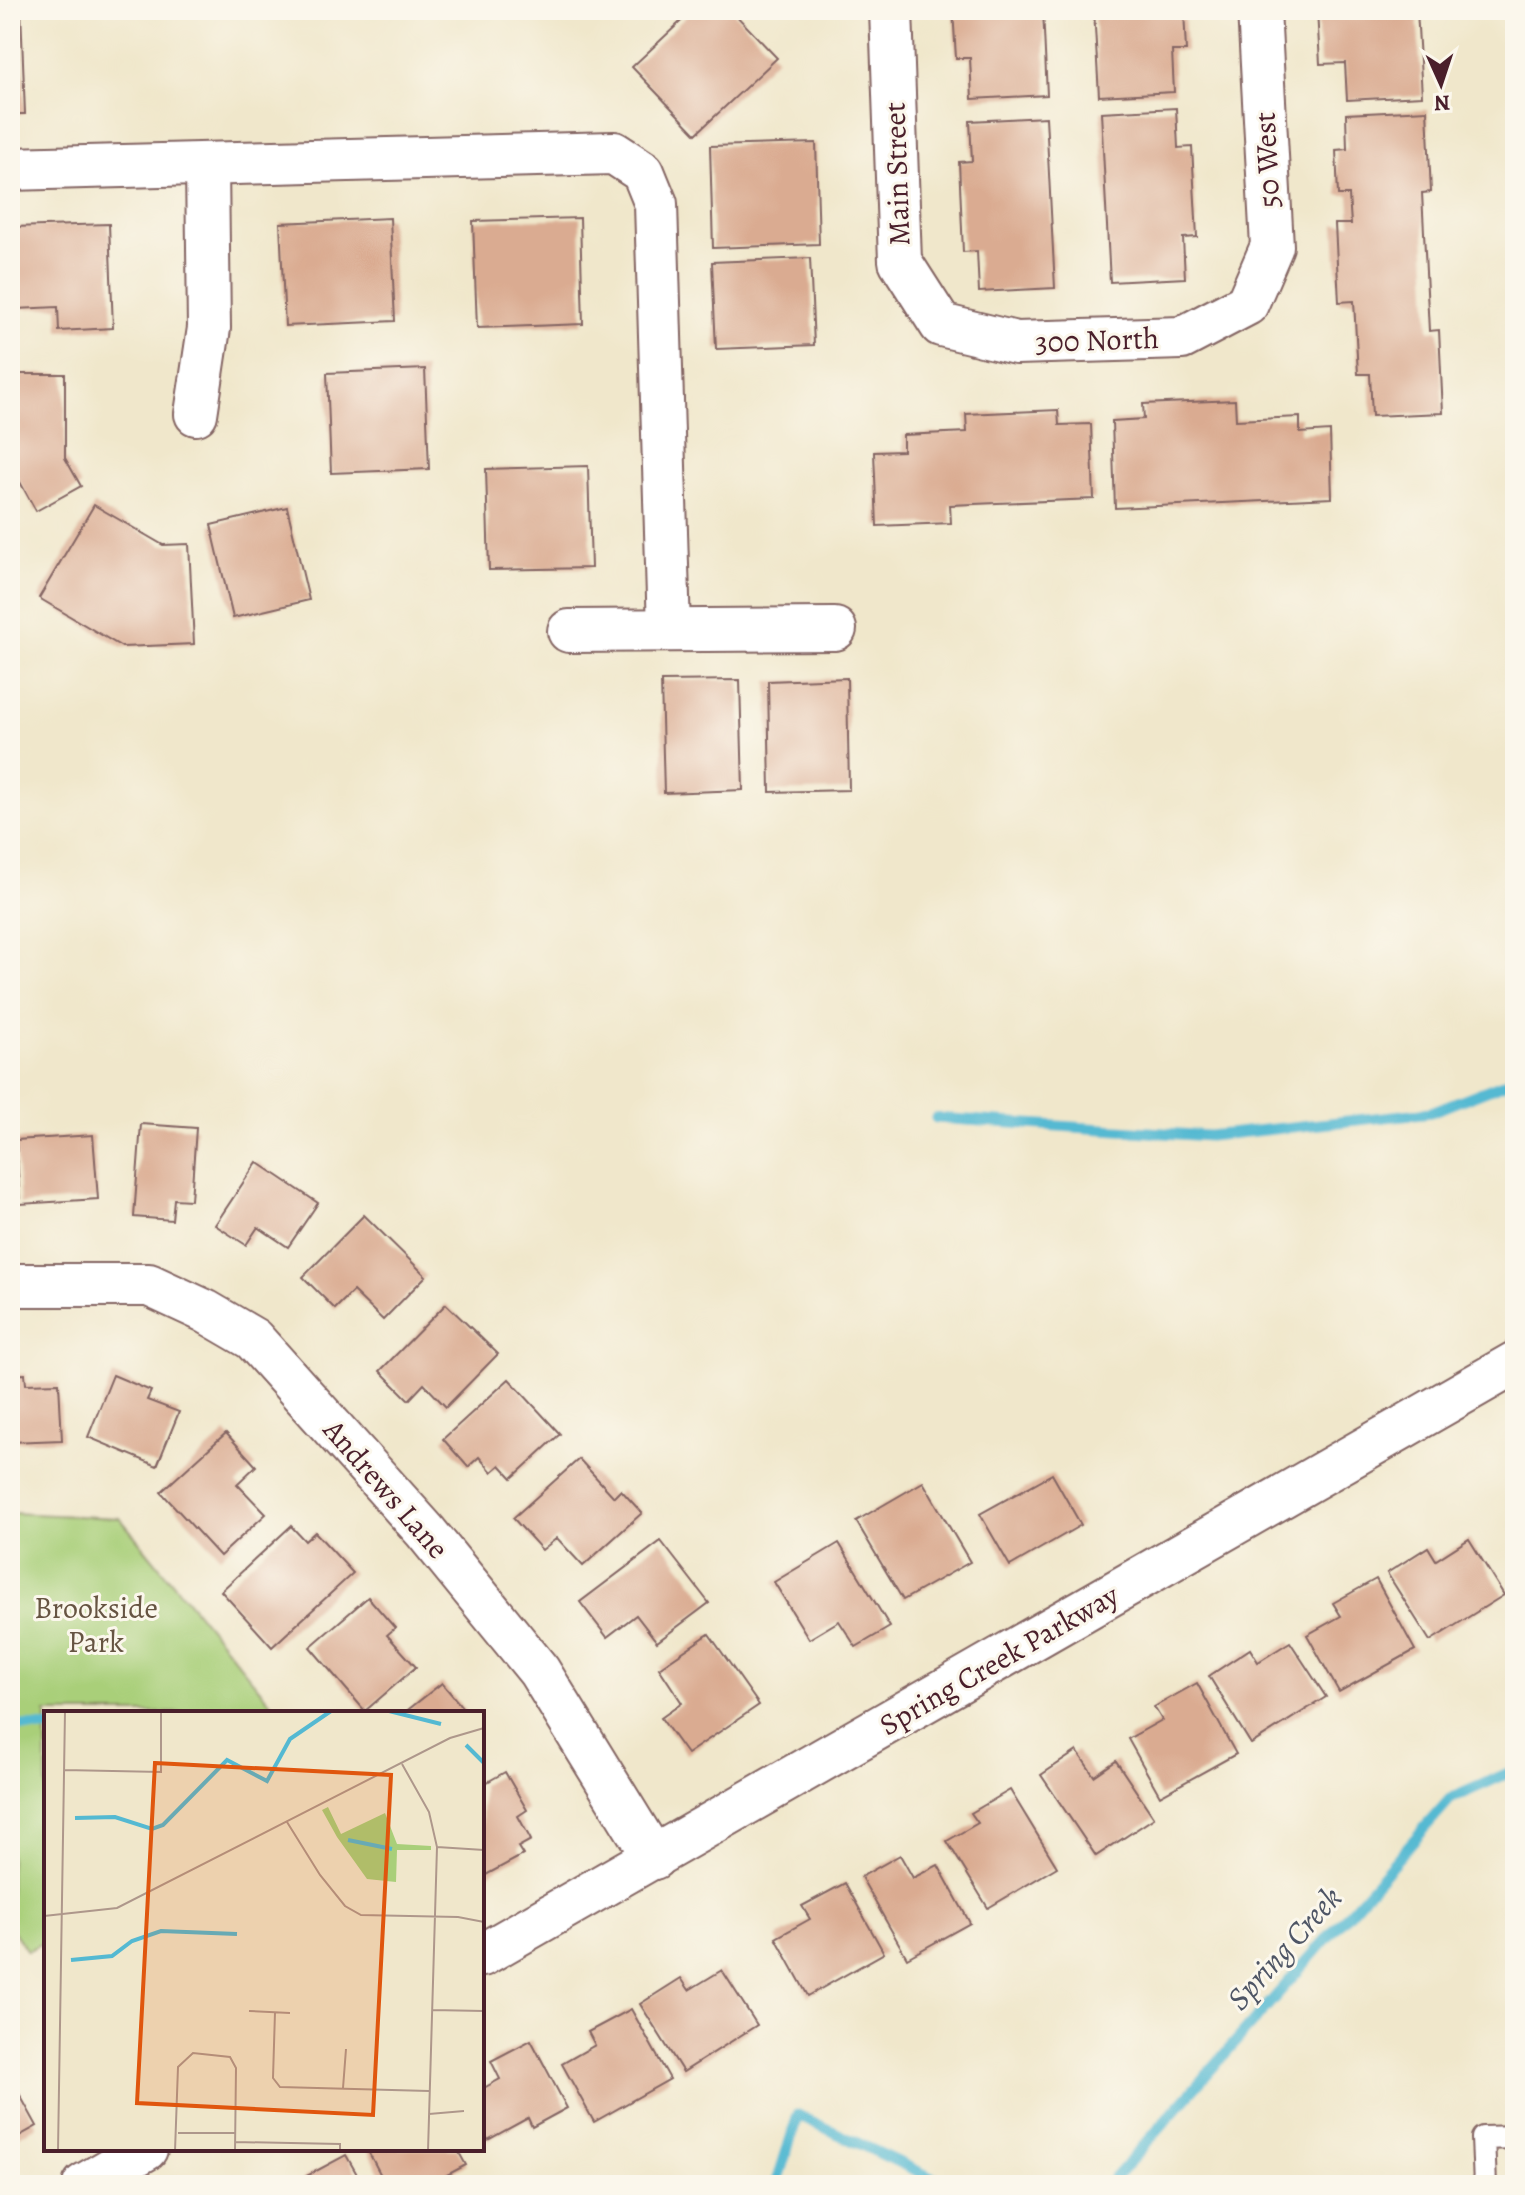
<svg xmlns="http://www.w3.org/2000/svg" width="1525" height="2195" viewBox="0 0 1525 2195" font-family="Alegreya,serif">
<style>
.green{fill:#a9cf79;stroke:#7a7752;stroke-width:2}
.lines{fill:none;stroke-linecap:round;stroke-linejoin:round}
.stream{stroke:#54b9d2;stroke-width:11}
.building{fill:#daab91}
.lane-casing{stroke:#846563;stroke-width:26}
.street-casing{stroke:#846563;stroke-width:46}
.lane{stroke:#fff;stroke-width:22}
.street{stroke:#fff;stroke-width:42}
.labels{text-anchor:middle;stroke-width:6;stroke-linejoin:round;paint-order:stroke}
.street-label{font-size:30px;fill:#4a1f2b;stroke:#fbf7ec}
.park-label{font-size:30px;fill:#665442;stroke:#fbf7ec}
.water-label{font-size:32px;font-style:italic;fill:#4e5565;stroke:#fbf7ec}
.inset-river{fill:none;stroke:#54b9d2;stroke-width:4}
.inset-road{fill:none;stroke:#ae978b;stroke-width:2}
.view{fill:#e0560e;fill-opacity:0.15;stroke:#e0560e;stroke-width:4}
.inset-edge{fill:none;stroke:#4a1f2b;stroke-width:4}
</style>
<rect width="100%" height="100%" fill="#fbf7ec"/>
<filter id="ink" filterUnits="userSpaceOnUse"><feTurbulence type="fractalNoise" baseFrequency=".0125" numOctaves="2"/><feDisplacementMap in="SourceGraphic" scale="16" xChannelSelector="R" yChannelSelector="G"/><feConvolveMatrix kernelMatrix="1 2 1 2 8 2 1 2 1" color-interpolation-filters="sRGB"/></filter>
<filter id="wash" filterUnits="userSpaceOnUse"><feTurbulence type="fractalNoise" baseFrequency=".006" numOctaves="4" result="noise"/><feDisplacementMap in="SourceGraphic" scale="32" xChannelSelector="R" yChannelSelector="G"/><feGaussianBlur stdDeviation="1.8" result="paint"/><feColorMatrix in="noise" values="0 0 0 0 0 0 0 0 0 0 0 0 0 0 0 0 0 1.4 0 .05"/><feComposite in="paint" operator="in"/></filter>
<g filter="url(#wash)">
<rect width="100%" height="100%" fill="#f0e7cb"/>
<polygon class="green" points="10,1513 120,1518 279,1713 46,1713 46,1941 27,1951 10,1926"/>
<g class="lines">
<g class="stream">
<polyline points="936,1118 1209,1136 1431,1112 1515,1079"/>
<polyline points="10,1725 46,1728"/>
<polyline points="776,2185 798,2115 947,2185"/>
<polyline points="1109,2185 1450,1799 1515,1770"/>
</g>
</g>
<g id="blocks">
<g class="building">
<polygon points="10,10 21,10 25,114 10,114"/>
<polygon points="693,10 731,10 777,58 696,134 632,67"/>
<polygon points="953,10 1043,10 1047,95 972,99 970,58 956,58"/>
<polygon points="1094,10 1184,10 1186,51 1172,51 1174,92 1099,96"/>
<polygon points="1317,10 1417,10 1422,96 1347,100 1345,63 1320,64"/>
<polygon points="1176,108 1178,148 1192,147 1197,237 1183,238 1185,278 1110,282 1101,112"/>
<polygon points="1427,110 1431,192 1422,193 1429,331 1439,330 1443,413 1372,416 1370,374 1358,374 1354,301 1339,302 1335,224 1351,224 1349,195 1338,195 1336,150 1347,149 1346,114"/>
<polygon points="1046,117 1055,288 979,292 977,251 963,252 959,162 972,161 970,121"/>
<polygon points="816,143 819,244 713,248 710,146"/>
<polygon points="390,218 395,321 285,326 280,223"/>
<polygon points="580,218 583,324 477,328 473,221"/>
<polygon points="109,224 113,328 59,331 58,307 16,309 13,227"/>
<polygon points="810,258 814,345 716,349 712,262"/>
<polygon points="425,369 429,469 331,473 327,373"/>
<polygon points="10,374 65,374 65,458 81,486 36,511 10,464"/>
<polygon points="1235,400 1236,420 1300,417 1300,433 1330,431 1332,498 1115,508 1112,421 1144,419 1143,404"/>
<polygon points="1058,410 1059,425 1091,424 1094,499 950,505 951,523 877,526 874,452 903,451 903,435 967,432 966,414"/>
<polygon points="588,466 591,568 489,570 486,469"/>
<polygon points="94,505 163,545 189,544 194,644 122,647 39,598"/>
<polygon points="287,507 309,600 233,618 211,525"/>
<polygon points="847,678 849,790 770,792 768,681"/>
<polygon points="740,680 743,790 664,793 661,681"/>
<polygon points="141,1124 196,1128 191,1200 174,1199 172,1220 134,1217"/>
<polygon points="93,1135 98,1199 20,1204 16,1140"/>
<polygon points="257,1162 318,1203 288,1247 258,1227 246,1245 215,1225"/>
<polygon points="364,1215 426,1276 383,1320 353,1291 335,1309 303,1277"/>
<polygon points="446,1304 498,1354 446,1407 424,1384 409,1400 380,1371"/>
<polygon points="25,1374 26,1384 59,1383 62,1440 10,1442 10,1375"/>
<polygon points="113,1375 151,1391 147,1400 179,1412 157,1466 88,1437"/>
<polygon points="509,1379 560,1434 512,1478 500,1465 492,1472 479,1457 468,1467 443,1439"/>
<polygon points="226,1433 256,1466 237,1484 266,1514 220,1556 161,1492"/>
<polygon points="579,1459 614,1497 621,1490 642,1513 583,1566 557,1538 542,1550 513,1518"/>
<polygon points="1052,1474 1081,1525 1010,1566 980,1514"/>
<polygon points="923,1482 970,1562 903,1600 856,1521"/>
<polygon points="291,1526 305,1541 315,1532 353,1573 272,1647 221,1591"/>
<polygon points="1469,1539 1504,1595 1430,1641 1387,1573 1428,1547 1436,1560"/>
<polygon points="661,1541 709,1603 657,1642 636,1615 607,1637 580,1602"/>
<polygon points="839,1543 890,1627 856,1647 839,1621 809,1639 774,1582"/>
<polygon points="1376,1579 1415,1650 1339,1692 1307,1635 1341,1616 1333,1603"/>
<polygon points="368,1597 395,1628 387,1635 416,1667 365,1711 310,1647"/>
<polygon points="709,1634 759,1705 687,1754 661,1718 682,1703 659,1668"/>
<polygon points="1290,1642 1326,1697 1251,1744 1209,1676 1250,1649 1258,1662"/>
<polygon points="442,1683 467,1713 404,1713"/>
<polygon points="1197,1683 1236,1754 1160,1796 1128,1739 1162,1720 1154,1707"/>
<polygon points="1077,1751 1094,1776 1116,1761 1154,1818 1096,1856 1041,1775"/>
<polygon points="505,1772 527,1810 518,1816 531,1840 518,1847 523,1855 482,1877 482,1785"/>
<polygon points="1010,1790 1057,1867 988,1908 947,1841 978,1823 971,1813"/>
<polygon points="900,1855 913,1878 938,1865 970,1923 907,1958 861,1877"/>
<polygon points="845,1883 884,1953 808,1996 776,1938 810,1919 802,1906"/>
<polygon points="722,1970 757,2025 683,2072 640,2004 681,1978 689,1990"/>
<polygon points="631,2009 670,2079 594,2122 562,2064 595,2045 588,2032"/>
<polygon points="531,2040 567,2108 532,2127 528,2118 488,2140 482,2129 482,2089 500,2079 491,2061"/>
<polygon points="10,2077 37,2126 10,2141"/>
<polygon points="367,2149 457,2149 466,2165 428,2185 386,2185"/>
<polygon points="346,2155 363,2185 307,2185 303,2178"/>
</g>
</g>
</g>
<g filter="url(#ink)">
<use href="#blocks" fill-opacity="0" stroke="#846563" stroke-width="2"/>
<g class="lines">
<g class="lane-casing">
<polyline id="lane" points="1485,2185 1483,2138 1515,2137"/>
</g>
<g class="street-casing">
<g id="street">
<polyline points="891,10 900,261 941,325 1016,343 1182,338 1247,304 1272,246 1259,10"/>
<polyline points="10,169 614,153 643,172 656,204 669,630"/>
<polyline points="196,414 209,328 207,166"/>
<polyline points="569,631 835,629"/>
<polyline points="10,1285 149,1285 205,1311 253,1339 425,1531 539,1671 654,1858"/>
<polyline points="482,1955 1515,1363"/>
<polyline points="84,2185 146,2149"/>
</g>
</g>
<use href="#lane" class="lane"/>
<use href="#street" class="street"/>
</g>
</g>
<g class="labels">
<g class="street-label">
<text transform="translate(1267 160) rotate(-93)" y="10">50 West</text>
<text transform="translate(897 174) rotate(-92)" y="10">Main Street</text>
<text transform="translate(1097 340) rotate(-2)" y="10">300 North</text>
<text transform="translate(386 1489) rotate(49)" y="10">Andrews Lane</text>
<text transform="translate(999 1660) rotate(-30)" y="10">Spring Creek Parkway</text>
</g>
<g class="park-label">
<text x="96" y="1618">Brookside<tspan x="96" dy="34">Park</tspan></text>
</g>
<g class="water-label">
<text transform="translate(1284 1948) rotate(-48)" y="11">Spring Creek</text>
</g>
</g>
<g transform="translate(44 1711)">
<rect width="440" height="440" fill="#f0e7cb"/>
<path d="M284,96L297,123L341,102L353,133L387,135V139H353L352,171L323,168L293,126L278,99Z" fill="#a9cf79"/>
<path class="inset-river" d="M345,0L397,13M422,34L440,52M31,107L71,106L108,118L119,114L183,49L223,70L246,28L287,0M304,129L348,138M27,249L68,245L88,230L117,220L193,223"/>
<path class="inset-road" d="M358,53L385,101L393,136L384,440M20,59L117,61V0M243,111L276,164L301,195L317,204L414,206L440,211M393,136L440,139M0,205L73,197L406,27L440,17M388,299L440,300M205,300L246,302M231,301L229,367L236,376L385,380M299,377L302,338M385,403L420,400M134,422H191M191,431L296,433V440M14,440L21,0M131,440L134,356L149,342L186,346L192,357L191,440"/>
<path class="view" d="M111,52L347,64L329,404L93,392Z"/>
<rect width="440" height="440" class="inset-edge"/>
</g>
<rect width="1525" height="2195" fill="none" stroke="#fbf7ec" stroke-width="40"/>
<g transform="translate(1441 84) rotate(177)" stroke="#fbf7ec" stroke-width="6" paint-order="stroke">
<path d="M0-6L14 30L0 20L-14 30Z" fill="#4a1f2b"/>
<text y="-12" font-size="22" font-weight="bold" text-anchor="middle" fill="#4a1f2b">N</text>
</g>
</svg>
